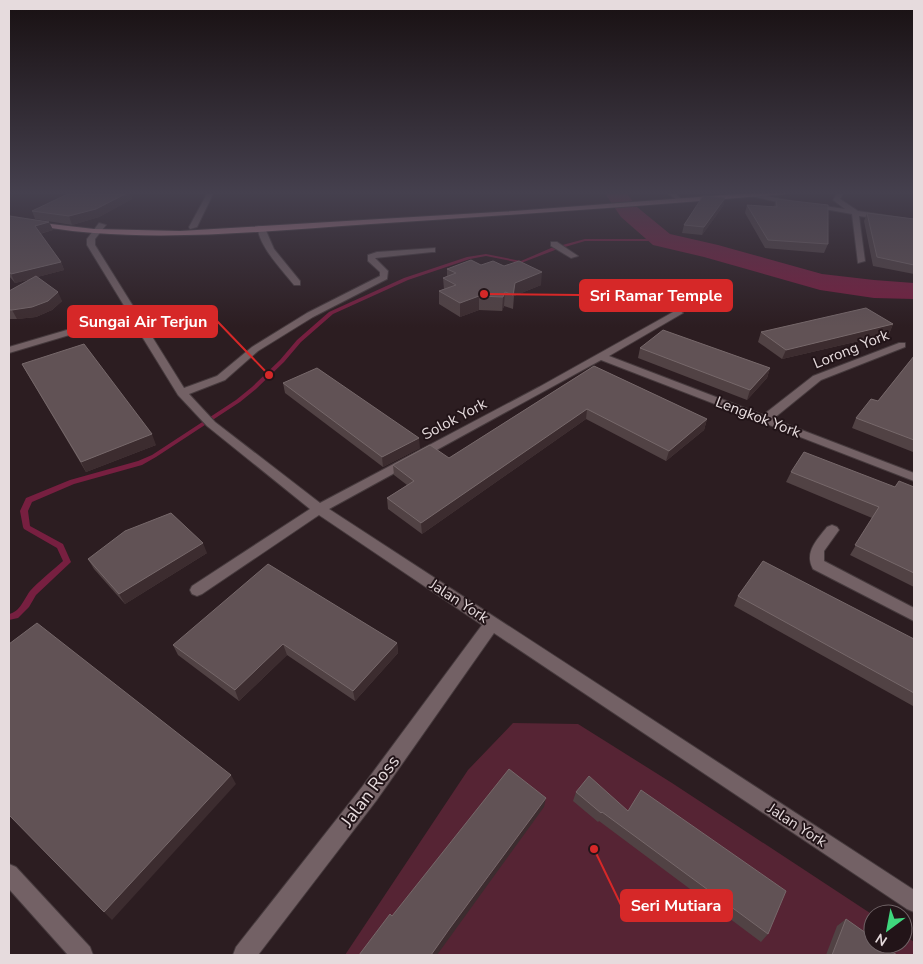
<svg xmlns="http://www.w3.org/2000/svg" width="923" height="964" viewBox="0 0 923 964" font-family="'Nunito Sans',sans-serif">
<style>
.green{fill:#562434}
.lines{fill:none;stroke-linecap:round;stroke-linejoin:round}
.stream{fill:#771f40;fill-rule:evenodd}
.river{fill:#771f40;fill-rule:evenodd}
.minor-casing{stroke:#463a3d;stroke-width:2}
.major-casing{stroke:#463a3d;stroke-width:2}
.minor{fill:#736165;fill-rule:evenodd}
.major{fill:#bc8794;fill-rule:evenodd}
.wall{fill:#514244}
.shaded-wall{fill:#3c2c2f}
.building{fill:#615255;stroke:#76686a}
.labels{text-anchor:middle;stroke-width:4;stroke-linejoin:round;paint-order:stroke}
.street-label{font-size:15px;fill:#e6dbdd;stroke:#221418}
.near-street-label{font-size:18px;fill:#e6dbdd;stroke:#221418}
.leader{fill:none;stroke:#d62828;stroke-width:2}
.callout-dot{fill:#d62828;stroke:#221418;stroke-width:2}
.callout{fill:#d62828;stroke:#d62828;stroke-width:2}
.callout-label{font-size:16px;text-anchor:middle;font-weight:bold;fill:#fff}
</style>
<rect width="100%" height="100%" fill="#2c1d21"/>
<polygon class="green" points="513,723 578,724 672,783 873,915 873,944 903,944 903,934 914,942 914,955 345,955 468,770"/>
<g class="lines">
<path class="stream" d="M585,239H662L664,240L662,241H585L555,250L521,263L486,256L470,259L408,280L333,314L301,342L284,362L256,389L240,402L156,457L142,465L74,484L32,502L28,511L30,526L63,544L71,562L36,595L29,607L18,618L9,620V614C20,612 24,599 30,591C38,582 53,570 63,561L57,548L24,529L23,527L20,511L26,498L70,480L138,461L152,455L236,400L252,387L280,360L297,340L329,312L404,278L467,257L486,254L521,261L551,248Z"/>
<polygon class="river" points="604,192 626,192 637,207 670,234 718,245 822,274 874,280 914,283 914,299 874,298 820,290 704,257 653,245 621,217"/>
<g class="minor-casing">
<g id="minor">
<polygon points="208,192 214,192 197,227 190,229 189,227"/>
<polygon points="666,192 673,192 683,200 678,201"/>
<polygon points="838,192 844,192 840,199 858,211 914,220 914,224 859,216 865,261 858,263 852,214 808,206 811,204 845,209 833,200"/>
<polygon points="753,193 791,201 794,203 791,205 751,196 750,195"/>
<polygon points="99,223 106,225 95,239 95,245 184,388 217,376 252,347 307,313 380,276 380,272 368,261 368,255 377,252 435,248 435,252 432,252 375,258 388,271 387,279 313,317 258,351 225,380 189,394 215,422 320,503 539,387 675,311 678,310 683,313 609,356 763,415 813,376 899,343 905,343 905,347 821,380 773,419 914,473 914,481 601,360 329,509 914,890 914,912 907,909 494,633 376,801 258,955 233,955 236,947 362,787 482,625 319,515 202,594 197,596 192,594 190,590 192,586 310,509 207,426 178,395 130,317 9,353 9,347 128,312 87,245 87,239"/>
<path d="M258,226H264L274,249L300,281V285H294C283,271 256,243 258,226Z"/>
<polygon points="551,242 557,242 578,256 571,258 551,246"/>
<path d="M832,525L837,527L839,530L824,551V561L914,608V621L813,569C804,552 817,540 827,527Z"/>
<polygon points="9,864 16,867 90,947 93,955 68,955 9,889"/>
</g>
</g>
<g class="major-casing">
<path id="major" d="M764,192H788L785,194C647,206 509,215 371,224C279,230 186,240 94,233C65,231 37,226 9,220V216L51,224L94,229L180,231L514,211Z"/>
</g>
<use href="#minor" class="minor"/>
<use href="#major" class="major"/>
</g>
<g class="wall">
<polygon points="72,192 130,192 132,199 99,217 72,225 35,219 32,211"/>
<polygon points="725,198 723,206 702,235 682,233 684,225"/>
<polygon points="776,199 828,244 824,253 765,248 745,213 747,205 774,207"/>
<polygon points="867,213 914,219 914,274 873,266 864,221"/>
<polygon points="9,216 49,222 53,230 40,234 61,262 64,270 37,277 62,301 52,310 36,317 17,319 9,319 9,291 31,279 15,283 9,276"/>
<polygon points="481,265 541,285 514,296 513,309 504,306 502,311 479,310 460,317 439,304 439,291 444,289 443,278 447,276 447,269"/>
<polygon points="893,324 889,334 782,359 758,342 761,332"/>
<polygon points="640,348 770,368 767,378 747,400 638,358"/>
<polygon points="914,356 914,449 913,452 852,428 856,418 878,401"/>
<polygon points="22,364 156,445 86,472 27,373"/>
<polygon points="594,366 707,419 704,430 666,461 586,419 422,534 388,509 387,498 407,485 394,475 393,465 449,458"/>
<polygon points="283,383 420,448 383,467 285,393"/>
<polygon points="791,472 895,487 914,487 914,587 850,555 872,518 786,482"/>
<polygon points="207,553 125,604 94,569 88,559"/>
<polygon points="738,596 914,639 914,705 913,706 734,606"/>
<polygon points="397,643 398,653 355,701 287,655 239,701 178,655 173,645"/>
<polygon points="576,792 628,811 768,934 761,942 599,821 598,822 573,801"/>
<polygon points="846,919 897,955 826,955 837,926"/>
</g>
<g class="shaded-wall">
<polygon points="129,192 130,192 132,199 99,217 72,225 69,216"/>
<polygon points="725,198 723,206 702,235 704,227"/>
<polygon points="49,222 53,230 38,234 35,226"/>
<polygon points="61,262 64,270 15,283 11,274"/>
<polygon points="542,272 541,285 514,296 513,309 515,283"/>
<polygon points="58,292 62,301 52,310 36,317 17,319 12,310"/>
<polygon points="505,292 504,306 502,311 503,297"/>
<polygon points="479,296 479,310 460,317 460,303"/>
<polygon points="893,324 889,334 782,359 786,350"/>
<polygon points="770,368 767,378 747,400 750,390"/>
<polygon points="587,409 586,419 422,534 421,523"/>
<polygon points="707,419 704,430 666,461 669,451"/>
<polygon points="152,434 156,445 86,472 81,462"/>
<polygon points="419,438 420,448 383,467 382,457"/>
<polygon points="203,543 207,553 125,604 119,594"/>
<polygon points="397,643 398,653 355,701 353,691"/>
<polygon points="283,644 287,655 239,701 235,690"/>
<polygon points="231,775 236,784 112,920 104,912"/>
<polygon points="546,798 544,807 437,955 431,955 450,928"/>
</g>
<g class="building">
<polygon points="72,192 129,192 96,209 69,216 32,211"/>
<polygon points="703,196 725,198 704,227 684,225"/>
<polygon points="776,199 828,205 828,244 768,240 747,205 777,207"/>
<polygon points="867,213 914,219 914,265 877,257"/>
<polygon points="9,216 49,222 35,226 61,262 11,274 9,271"/>
<polygon points="471,260 481,265 493,261 504,266 519,261 542,272 515,283 513,295 505,292 503,297 479,296 460,303 439,291 456,285 443,278 456,273 447,269"/>
<polygon points="36,276 58,292 48,301 32,307 12,310 9,310 9,291"/>
<polygon points="866,308 893,324 786,350 761,332"/>
<polygon points="663,330 770,368 750,390 640,348"/>
<polygon points="84,344 152,434 81,462 22,364"/>
<polygon points="914,356 914,440 856,418 871,399 878,401"/>
<polygon points="594,366 707,419 669,451 587,409 421,523 387,498 414,481 393,465 430,445 449,458"/>
<polygon points="317,368 419,438 382,457 283,383"/>
<polygon points="804,452 895,487 899,481 914,487 914,573 855,545 879,507 791,472"/>
<polygon points="171,513 203,543 119,594 88,559 125,531"/>
<polygon points="763,561 914,639 914,693 738,596"/>
<polygon points="268,564 397,643 353,691 283,644 235,690 173,645"/>
<polygon points="37,623 231,775 104,912 9,815 9,644"/>
<polygon points="509,769 546,798 450,928 431,955 359,955 390,914 392,916"/>
<polygon points="589,776 628,811 641,790 786,891 768,934 602,812 601,813 576,792"/>
<polygon points="846,919 873,938 873,944 881,944 897,955 832,955"/>
</g>
<linearGradient id="sky" x2="0" y2="1"><stop stop-color="#181012"/><stop offset="0.59" stop-color="#45404e"/><stop offset="1" stop-color="#45404e" stop-opacity="0"/></linearGradient>
<rect width="923" height="327" fill="url(#sky)"/>
<g class="labels">
<g class="street-label">
<text transform="translate(851 349) rotate(-22)" y="5">Lorong York</text>
<text transform="translate(758 417) rotate(21)" y="5">Lengkok York</text>
<text transform="translate(454 419) rotate(-28)" y="5">Solok York</text>
<text transform="translate(459 601) rotate(33)" y="5">Jalan York</text>
<text transform="translate(797 825) rotate(33)" y="5">Jalan York</text>
</g>
<g class="near-street-label">
<text transform="translate(370 791) rotate(-53)" y="6">Jalan Ross</text>
</g>
</g>
<path class="leader" d="M484 294L580 295M269 375L217 321M594 849L621 905"/>
<g class="callout-dot">
<circle cx="484" cy="294" r="5"/>
<circle cx="269" cy="375" r="5"/>
<circle cx="594" cy="849" r="5"/>
</g>
<g class="callout">
<rect x="580" y="280" width="152" height="31" rx="5"/>
<rect x="68" y="306" width="149" height="31" rx="5"/>
<rect x="621" y="890" width="111" height="31" rx="5"/>
</g>
<g class="callout-label">
<text x="656" y="301">Sri Ramar Temple</text>
<text x="143" y="327">Sungai Air Terjun</text>
<text x="676" y="911">Seri Mutiara</text>
</g>
<rect width="923" height="964" fill="none" stroke="#e6dbdd" stroke-width="20"/>
<g transform="translate(888 929) rotate(212)"><circle r="24" fill="#221418" stroke="#706467"/>
<path d="M0-4L9 19L0 12L-9 19Z" fill="#3fd77d"/>
<text y="-8" font-size="14" font-weight="bold" text-anchor="middle" fill="#e6dbdd">N</text>
</g>
</svg>
